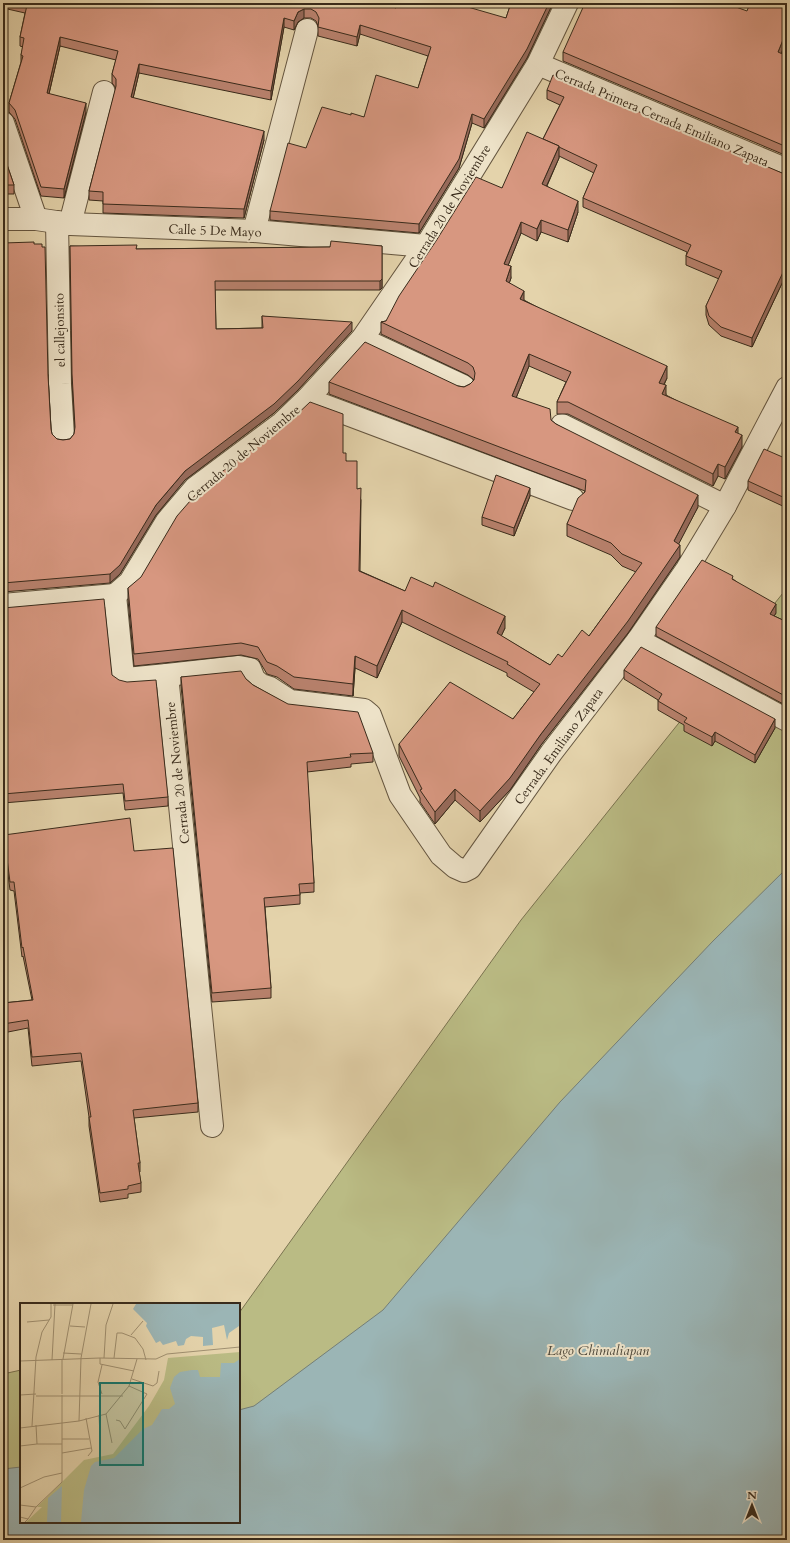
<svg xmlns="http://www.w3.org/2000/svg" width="790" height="1543" viewBox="0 0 790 1543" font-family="Cardo,serif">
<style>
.green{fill:#babb84;stroke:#7a7350}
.water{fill:#9bb5b5;stroke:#747e77}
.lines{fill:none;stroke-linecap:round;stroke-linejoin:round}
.minor-casing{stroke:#64553f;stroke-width:24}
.minor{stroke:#ede2c8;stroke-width:22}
.wall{fill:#b9826e;stroke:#392b1b}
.shaded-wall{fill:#966a5a;stroke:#392b1b}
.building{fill:#d79780;stroke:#392b1b}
.labels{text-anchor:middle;stroke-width:4;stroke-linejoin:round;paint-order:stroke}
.street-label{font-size:13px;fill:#392b1b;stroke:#ede2c8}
.water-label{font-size:14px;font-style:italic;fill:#4d473a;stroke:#ede2c8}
.inset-road{fill:none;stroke:#a09071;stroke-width:1}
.view{fill:#0f766e;fill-opacity:0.15;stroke:#0f766e;stroke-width:2}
.inset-edge{fill:none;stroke:#392b1b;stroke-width:2}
</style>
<rect width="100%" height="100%" fill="#e4d3ab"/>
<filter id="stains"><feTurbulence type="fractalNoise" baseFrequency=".005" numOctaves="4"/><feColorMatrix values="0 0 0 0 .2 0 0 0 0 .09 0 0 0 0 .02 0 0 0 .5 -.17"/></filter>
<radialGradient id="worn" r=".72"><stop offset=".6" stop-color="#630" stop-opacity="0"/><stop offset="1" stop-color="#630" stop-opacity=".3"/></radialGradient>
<polygon class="green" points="787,588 787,1540 3,1540 3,1374 21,1370 21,1522 239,1522 239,1313 521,920"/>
<polygon class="water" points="787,868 787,1540 3,1540 3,1469 21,1467 21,1522 239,1522 239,1410 254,1406 383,1310 560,1102 713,941"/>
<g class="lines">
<g class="minor-casing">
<g id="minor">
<polyline points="538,64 787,170"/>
<polyline points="3,123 36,219"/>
<polyline points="3,219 36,219 70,224 254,231 426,246"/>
<polyline points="57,222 60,384 63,437"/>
<polyline points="70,224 104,92"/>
<polyline points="254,231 307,30"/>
<polyline points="362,339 463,386"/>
<polyline points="307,399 573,499"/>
<polyline points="562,425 725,506"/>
<polyline points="115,595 130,582 167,521 195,488 282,423 307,399 362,339 426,246 538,64 567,3"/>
<polyline points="115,595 123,677 126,679 167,675 212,1126"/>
<polyline points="3,605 115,595"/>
<polyline points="638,640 787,720"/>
<polyline points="167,675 239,667 250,669 254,679 261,685 270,688 290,701 364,710 370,715 400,795 441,855 455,867 464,871 470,868 551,753 638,640 687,569 725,506 787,388"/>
</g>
</g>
<use href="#minor" class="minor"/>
</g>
<g class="wall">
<polygon points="3,3 380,3 396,8 506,18 511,3 553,3 527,58 484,128 472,123 459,168 419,233 270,220 270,211 306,148 351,115 364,117 418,88 428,56 360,34 357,46 318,36 318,26 316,21 311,18 304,18 298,22 294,30 284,27 271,100 139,73 133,98 264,140 244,218 103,213 103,201 89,200 89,191 116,88 112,83 112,74 116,60 60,46 49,94 86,112 64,198 41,196 15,119 9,112 9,103 21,62 21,55 23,47 20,46 20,37 25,13 3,8"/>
<polygon points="787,39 781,53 787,56 787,156 563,61 563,52"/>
<polygon points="547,90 782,173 785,277 752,347 721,336 709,325 706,315 706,306 719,279 686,265 686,256 687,252 583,207 583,198 594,173 559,156 559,158 547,186 578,212 568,242 541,232 537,241 521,233 508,265 511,278 509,283 524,300 667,378 664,385 666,395 738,433 742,447 725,479 718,476 713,486 568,414 557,414 557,402 566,382 529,366 516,398 551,420 556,424 698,507 678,544 680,557 628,633 541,745 510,790 480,822 455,800 435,824 420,802 420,798 399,756 399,744 513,719 534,692 507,676 507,673 402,622 377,678 355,668 353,696 294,689 277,677 267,674 258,659 241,655 134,666 128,600 128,588 343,453 361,500 360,571 405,591 505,628 501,636 550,665 562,657 589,636 636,572 622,566 611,555 567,536 567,524 585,491 329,394 329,382 458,386 464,387 470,384 474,380 473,379 468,375 381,334 381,322 386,321 502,188 543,139 560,105 547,99"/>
<polygon points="3,153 14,185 14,194 3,194"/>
<polygon points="3,243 48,375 51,429 52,434 57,439 63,440 70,439 74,434 75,429 72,384 70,246 137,249 330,247 382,246 382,288 380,290 215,290 216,329 262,328 262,316 352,331 298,390 274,413 185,480 156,515 120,574 110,583 3,592"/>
<polygon points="787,459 787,508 748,490 748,481"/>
<polygon points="530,496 514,536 482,525 482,517"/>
<polygon points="733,579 776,613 774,616 787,622 787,706 656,636 656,627"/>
<polygon points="3,608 112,675 168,797 168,806 125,810 123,793 3,803"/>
<polygon points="624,670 775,728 755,763 715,741 712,746 684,731 684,725 658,710 658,700 624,679"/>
<polygon points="181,677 246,679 253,685 373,753 373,762 351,764 351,767 307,772 314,883 314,892 300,893 300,904 265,907 271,988 271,998 212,1002 181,686"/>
<polygon points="4,835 134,851 198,1103 198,1112 134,1118 140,1163 140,1172 139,1172 141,1183 141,1192 128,1194 128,1198 100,1202 89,1126 89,1117 81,1061 32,1066 28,1028 3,1033 3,1003 32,1000 23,956 22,957 14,891 10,890 4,843"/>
</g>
<g class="shaded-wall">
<polygon points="549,3 553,3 527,58 484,128 484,119"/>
<polygon points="304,9 304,18 298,22 294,30 294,21 298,12"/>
<polygon points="284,18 284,27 271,100 271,91"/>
<polygon points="360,25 360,34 357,46 357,37"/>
<polygon points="787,30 787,39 778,61 778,52"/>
<polygon points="60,37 60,46 47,102 47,93"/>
<polygon points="139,64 139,73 131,107 131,97"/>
<polygon points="86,103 86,112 64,198 64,189"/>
<polygon points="472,114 472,123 459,168 419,233 419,224"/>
<polygon points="264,131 264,140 244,218 244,209"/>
<polygon points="559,146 559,158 542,196 542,184"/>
<polygon points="578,201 578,212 568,242 568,230"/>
<polygon points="541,220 541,232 537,241 537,229"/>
<polygon points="521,222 521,233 504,276 504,264"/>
<polygon points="787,258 787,267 785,271 785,277 752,347 752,338"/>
<polygon points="511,266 511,278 506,293 506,281"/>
<polygon points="382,279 382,288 380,290 380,281"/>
<polygon points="524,291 524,303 520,299"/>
<polygon points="352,322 352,331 298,390 274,413 185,480 156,515 120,574 110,583 110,574 156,505 185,471"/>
<polygon points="529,354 529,366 512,408 512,396"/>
<polygon points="667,366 667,378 659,394 659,383"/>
<polygon points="666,385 666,397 662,394"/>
<polygon points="738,427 738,439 735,432"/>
<polygon points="742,435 742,447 725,479 725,467"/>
<polygon points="718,464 718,476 713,486 713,474"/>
<polygon points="530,488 530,496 514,536 514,528"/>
<polygon points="698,495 698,507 674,553 674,541"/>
<polygon points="680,545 680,557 628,633 541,745 510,790 480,822 480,811 541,734"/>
<polygon points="776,604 776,613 770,622 770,614"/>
<polygon points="402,610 402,622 377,678 377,666"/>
<polygon points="505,616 505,628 497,645 497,633"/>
<polygon points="355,656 355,668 353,696 353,684"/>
<polygon points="775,719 775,728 755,763 755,755"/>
<polygon points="715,732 715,741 712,746 712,737"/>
<polygon points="455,789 455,800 435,824 435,812"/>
</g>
<g class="building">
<polygon points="20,3 380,3 396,8 397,3 454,3 506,18 511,3 549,3 527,49 484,119 472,114 459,159 419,224 270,211 288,143 306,148 322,107 351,115 351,113 364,117 376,75 418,88 431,47 360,25 357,37 318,27 319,18 316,12 311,9 304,9 298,12 294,21 284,18 271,91 139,64 131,97 264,131 244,209 103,204 103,192 89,191 116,86 116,79 112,74 118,51 60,37 47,93 86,103 64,189 41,187 15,110 9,103 23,56 21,55 24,38 20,37 27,5"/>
<polygon points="585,3 725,3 747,11 750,3 787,3 787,30 778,52 787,56 787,147 563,52"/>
<polygon points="553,75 782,173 787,173 787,258 783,267 785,268 752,338 721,327 709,316 706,306 722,271 686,256 691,245 583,198 597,165 559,147 559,146 543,139 564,97 547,90"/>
<polygon points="527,132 559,146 542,184 578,201 568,230 541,220 537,229 521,222 504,264 511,266 506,281 524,291 520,299 667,366 659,383 666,385 662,394 738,427 735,432 742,435 725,467 718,464 713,474 568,402 557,402 571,372 529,354 512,396 550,409 551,420 556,424 698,495 674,541 680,545 628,621 541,734 510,778 480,811 455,789 435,812 420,790 422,789 399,744 450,682 513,719 540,684 507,664 508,662 402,610 377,666 355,656 353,684 294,677 277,666 267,662 258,647 241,643 134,654 128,588 141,577 177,516 204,485 290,421 310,402 343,414 343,453 346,453 346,461 357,461 357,489 361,488 359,571 405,591 411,577 433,587 435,582 505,616 497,633 550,665 558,654 562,657 582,630 589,636 642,563 622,554 611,543 567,524 578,498 585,492 586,480 329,382 365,342 458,386 464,387 470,384 474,380 475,373 473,367 468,363 381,322 386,321 399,296 436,241 476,177 502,188"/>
<polygon points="3,153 14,185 3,185"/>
<polygon points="331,241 382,246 382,279 380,281 215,281 216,329 263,328 262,316 352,322 298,381 274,404 185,471 156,505 120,565 110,574 3,583 3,243 34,242 34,244 42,244 42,247 45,247 48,375 51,429 52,434 57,439 63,440 70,439 74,434 75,427 72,374 70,246 137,245 136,249 330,247"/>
<polygon points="764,449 787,459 787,499 748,481"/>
<polygon points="496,475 530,488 514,528 482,517"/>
<polygon points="702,560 733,576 732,579 776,604 770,614 787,622 787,697 656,627"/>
<polygon points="104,599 112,675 119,680 127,682 156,680 168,797 125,801 123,784 3,794 3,608"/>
<polygon points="641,647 775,719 755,755 715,732 712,737 684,722 687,718 658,701 662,694 624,670"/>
<polygon points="241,671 246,679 253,685 288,704 358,712 373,753 350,754 351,757 307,762 314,883 299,884 300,895 264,898 271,988 212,993 181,677"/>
<polygon points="130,818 134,851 173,848 198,1103 133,1110 140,1163 138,1163 141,1183 128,1186 128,1189 100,1193 89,1117 91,1117 81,1053 32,1057 28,1020 3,1024 3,1003 33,1000 23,947 22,948 14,882 10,882 4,835"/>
</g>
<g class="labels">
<g class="street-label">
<text transform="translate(662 117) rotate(23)" y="5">Cerrada Primera Cerrada Emiliano Zapata</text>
<text transform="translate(449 206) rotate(-58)" y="5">Cerrada 20 de Noviembre</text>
<text transform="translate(215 230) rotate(2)" y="5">Calle 5 De Mayo</text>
<text transform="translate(59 330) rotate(-91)" y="5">el callejonsito</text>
<text transform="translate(243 453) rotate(-40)" y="5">Cerrada 20 de Noviembre</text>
<text transform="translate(558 746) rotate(-54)" y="5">Cerrada. Emiliano Zapata</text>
<text transform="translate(177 773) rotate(-96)" y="5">Cerrada 20 de Noviembre</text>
</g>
<g class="water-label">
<text x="598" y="1355">Lago Chimaliapan</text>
</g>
</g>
<g transform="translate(20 1303)">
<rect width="220" height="220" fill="#e4d3ab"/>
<path d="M220,49V219H6L22,204H17L64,157L93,151L129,103L144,77L148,55Z" fill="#babb84"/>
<path d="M116,1H220V15L219,23L209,30L207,37L204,22L192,25L193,42L183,43V34L171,33L166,36L164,42L158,43L156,38L143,42L140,38L136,40L126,23L127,20L113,6ZM220,56V219H61L64,187L71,163L75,159L94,155L123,126L132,122L142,106H149L155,101L150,85L154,74L160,69L172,67H178L180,74H200L201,60H214ZM42,183L41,219H27L28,195Z" fill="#9bb5b5"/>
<path class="inset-road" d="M33,2H53M7,19L29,17M50,23L65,24M111,32L123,18M43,50L61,51M80,55V61L114,68M84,55L86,22L93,1M94,55L97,30H102L115,35L123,46L126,57M42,56V91M43,56L53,1M32,57L35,1M0,58L80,55L136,56L147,51L220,44M82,62L78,79L82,91M112,76L133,83L137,80L139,68M0,92L16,91M16,93H103M86,111L109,83L117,56M86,111L92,140M79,112L80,133M66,115L72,148L68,153M96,117L100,118L105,126L127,91L109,83M59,118L61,55L71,1M16,122L17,141H42M12,123L16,54L22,29L31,14V1M0,125L59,118L86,111M42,136H69M0,143L17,141M42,150L71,145M0,185L24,174L42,170M0,202L16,204L42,179V92M0,214L8,216L5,219M8,216L16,204"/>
<path class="view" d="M80,80H123V162H80Z"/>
<rect width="220" height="220" class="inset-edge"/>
</g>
<rect width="790" height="1543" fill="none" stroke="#e4d3ab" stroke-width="16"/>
<rect x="4" y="4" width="782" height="1535" fill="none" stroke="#392b1b" stroke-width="2"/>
<rect x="8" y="8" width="774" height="1527" fill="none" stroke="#392b1b"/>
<g transform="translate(752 1505)" stroke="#ede2c8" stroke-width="3" paint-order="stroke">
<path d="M0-3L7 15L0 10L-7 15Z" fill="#392b1b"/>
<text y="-6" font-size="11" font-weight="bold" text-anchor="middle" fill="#392b1b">N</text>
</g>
<rect width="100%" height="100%" filter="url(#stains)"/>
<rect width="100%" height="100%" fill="url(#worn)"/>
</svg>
